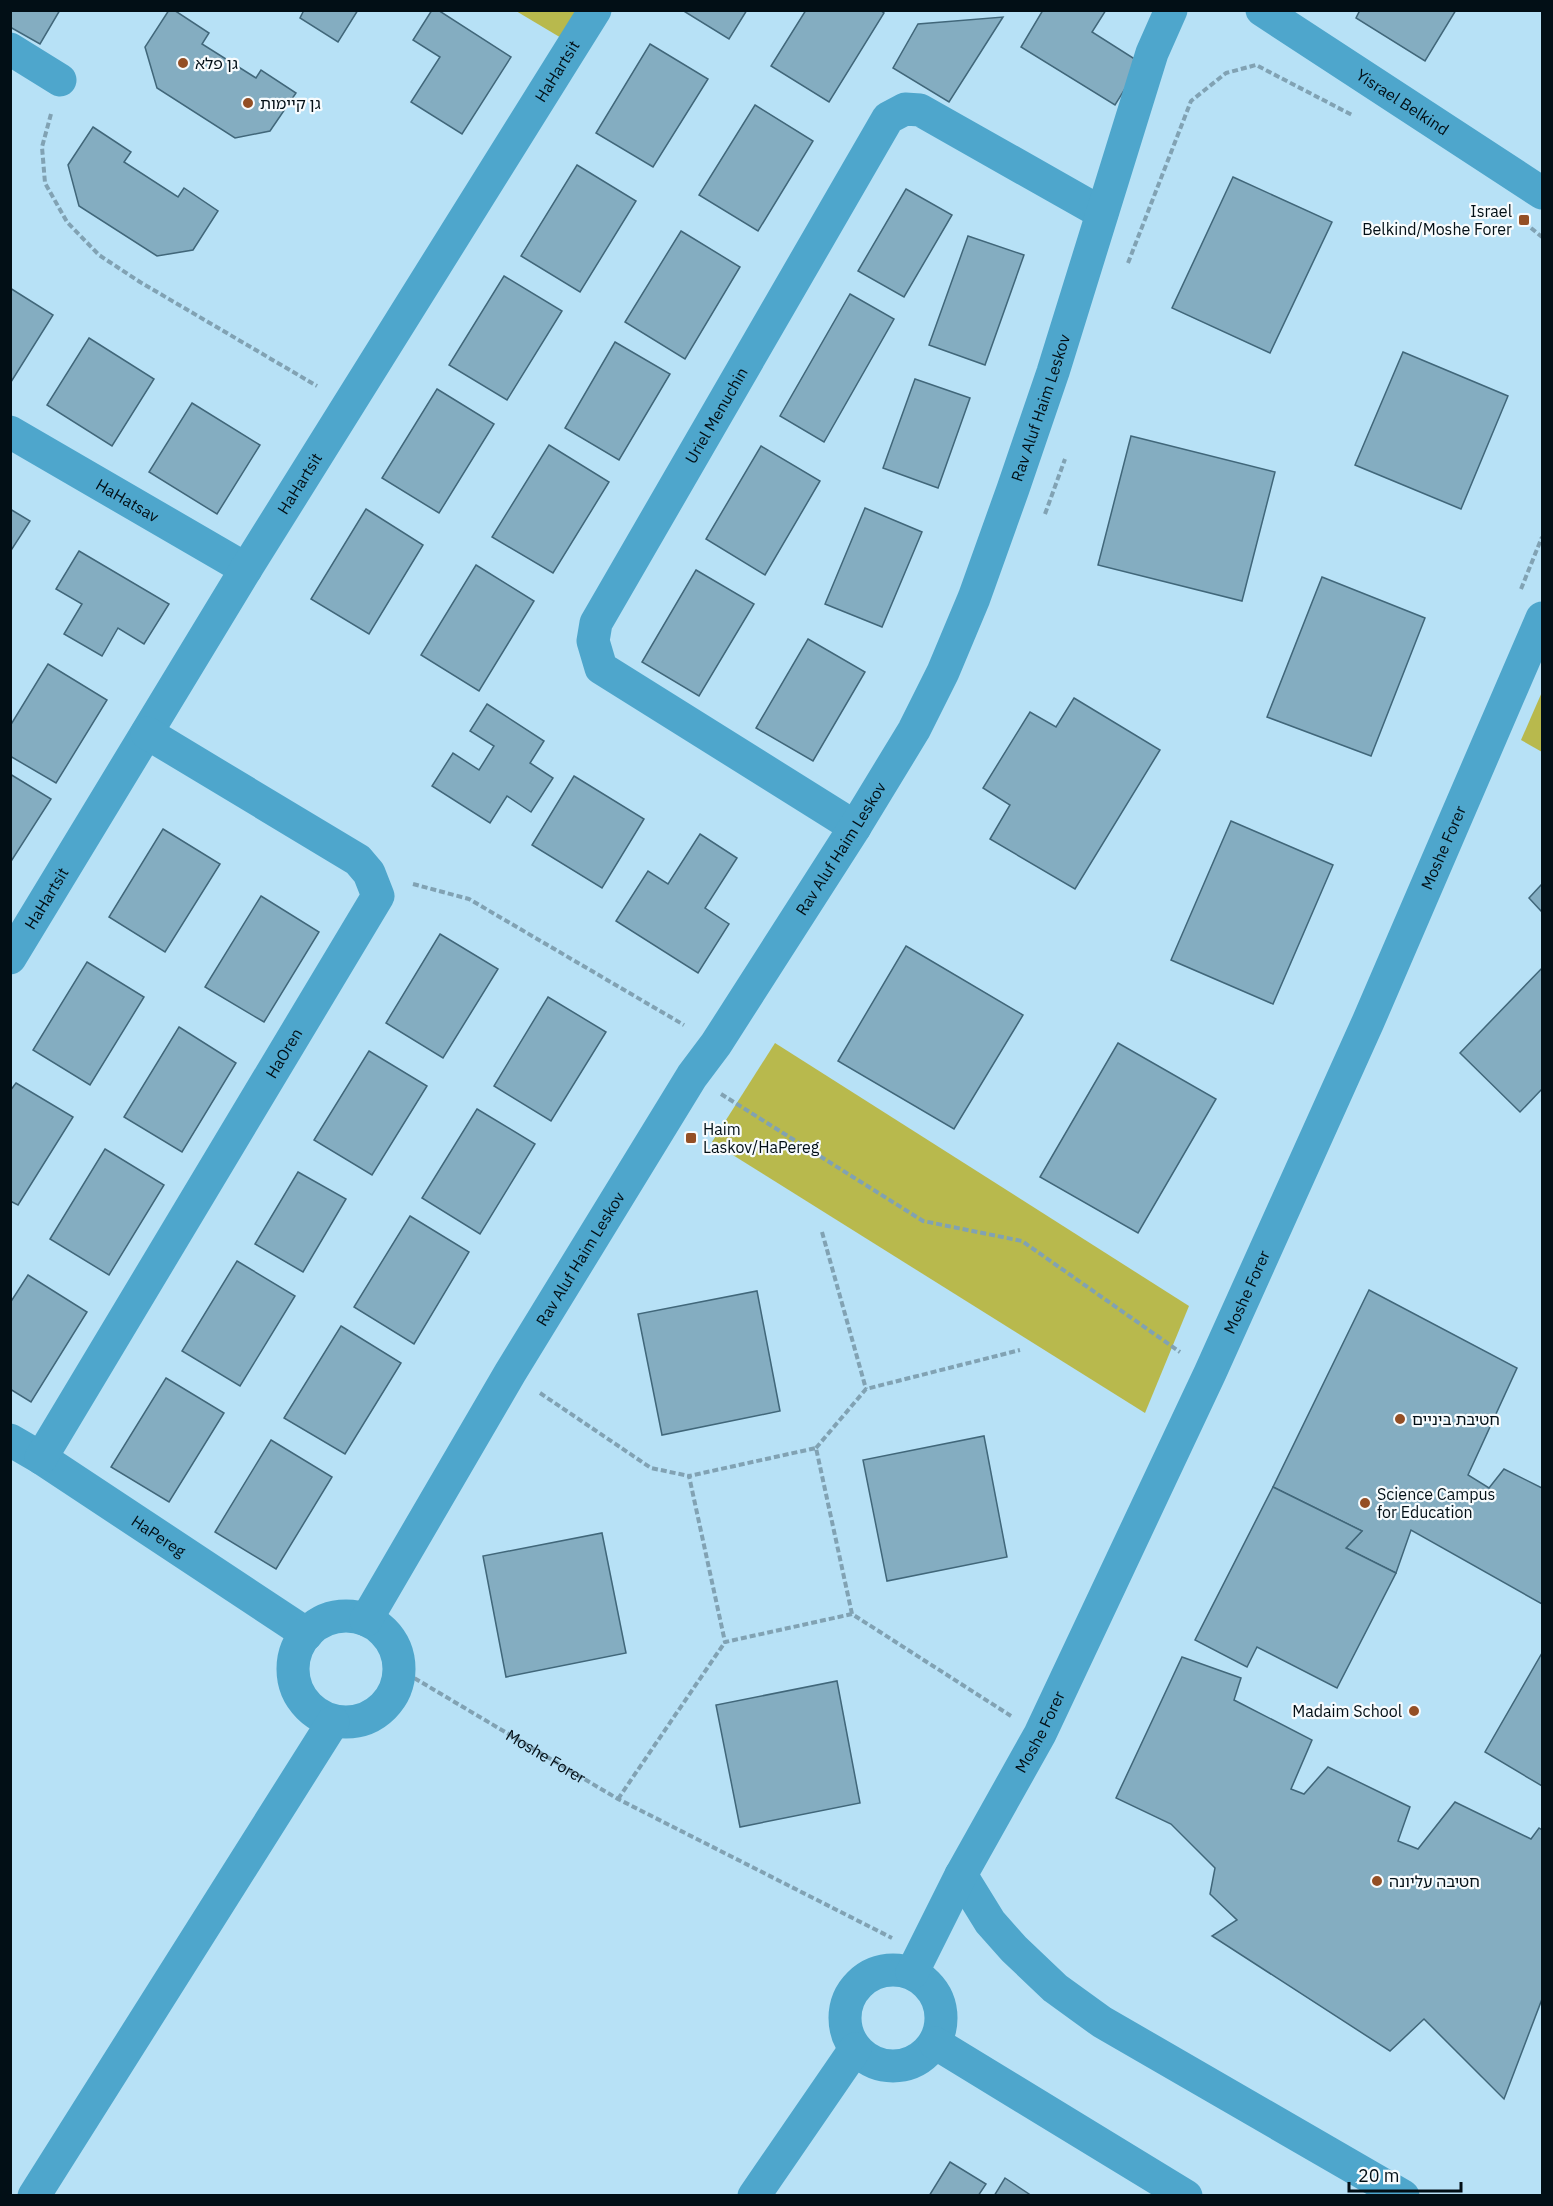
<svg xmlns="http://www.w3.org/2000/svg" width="1553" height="2206" viewBox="0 0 1553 2206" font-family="'IBM Plex Sans','Noto Sans Hebrew',sans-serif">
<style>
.green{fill:#b8b94d}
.building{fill:#84adc1;stroke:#41677a;stroke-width:1.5}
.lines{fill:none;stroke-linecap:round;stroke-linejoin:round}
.path{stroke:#81a2b3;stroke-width:4;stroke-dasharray:6 3;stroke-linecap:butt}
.minor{stroke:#4ea6cc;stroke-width:33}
.poi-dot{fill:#944f25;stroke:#f7fbfd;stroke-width:2}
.labels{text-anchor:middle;stroke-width:4.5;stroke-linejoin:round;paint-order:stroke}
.poi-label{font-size:16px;fill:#020f16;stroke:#f7fbfd;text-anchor:start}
.street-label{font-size:16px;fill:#020f16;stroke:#f7fbfd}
</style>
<rect width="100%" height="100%" fill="#b7e1f6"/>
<g class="green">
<polygon points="516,11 587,11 568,42"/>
<polygon points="1542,692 1542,752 1521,740"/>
<polygon points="775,1043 1189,1306 1145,1413 712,1142"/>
</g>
<g class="building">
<polygon points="10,10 60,10 40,44 10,27"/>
<polygon points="169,10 174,10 209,33 202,44 256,78 261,70 296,93 270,131 235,138 157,88 145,47"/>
<polygon points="304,10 358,10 338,42 300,18"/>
<polygon points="432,10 438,10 511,57 462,134 411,102 440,57 413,40"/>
<polygon points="682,10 747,10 729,39"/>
<polygon points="806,10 880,10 884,13 829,102 771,66"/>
<polygon points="1043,10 1106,10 1092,32 1141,63 1115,105 1021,47"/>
<polygon points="1360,10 1456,10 1425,61 1356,18"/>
<polygon points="1003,17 949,102 893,68 918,24"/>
<polygon points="650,44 708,79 653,167 596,133"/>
<polygon points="755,105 813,141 758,231 699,195"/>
<polygon points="93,127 131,152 124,162 178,197 184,188 218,211 193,250 157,256 79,206 68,165"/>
<polygon points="577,165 636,201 580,292 521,256"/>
<polygon points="1233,177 1332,222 1270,353 1172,308"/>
<polygon points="906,189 952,215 904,297 858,271"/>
<polygon points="681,231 740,267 685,359 625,322"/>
<polygon points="968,236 1024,255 985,365 929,345"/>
<polygon points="504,276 562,311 507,400 449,365"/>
<polygon points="10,288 53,315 11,382 10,382"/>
<polygon points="850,294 894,319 824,442 780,416"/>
<polygon points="89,338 154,379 112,446 47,405"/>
<polygon points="615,342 670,374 619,460 565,428"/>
<polygon points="1403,352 1508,396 1461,509 1355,465"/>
<polygon points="915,379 970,398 938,488 883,468"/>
<polygon points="437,389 494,424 439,513 382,478"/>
<polygon points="192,403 260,445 217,514 149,472"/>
<polygon points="1131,436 1275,472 1242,601 1098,565"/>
<polygon points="549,445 609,482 553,573 492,537"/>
<polygon points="761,446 820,481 765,575 706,539"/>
<polygon points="865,508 922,532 882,627 825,604"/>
<polygon points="10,509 30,521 10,552"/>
<polygon points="366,509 423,545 369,634 311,599"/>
<polygon points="79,551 169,604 144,644 118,628 102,656 64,634 82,604 56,589"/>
<polygon points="476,565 534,601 479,691 421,655"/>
<polygon points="696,570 754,604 699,696 642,662"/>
<polygon points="1322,577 1425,618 1371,756 1267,717"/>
<polygon points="808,639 865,672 813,761 756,728"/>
<polygon points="48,664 107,700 56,783 10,756 10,726"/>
<polygon points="1074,698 1160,750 1075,889 990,839 1010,805 983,788 1030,712 1056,727"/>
<polygon points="487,704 544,741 530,763 553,778 531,812 507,796 490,823 432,786 453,753 479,770 494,746 470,731"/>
<polygon points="10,774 51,799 10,863"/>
<polygon points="574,776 644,819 602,888 532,845"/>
<polygon points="1231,821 1333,865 1273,1004 1171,960"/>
<polygon points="163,829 220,864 165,952 109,917"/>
<polygon points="700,834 737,858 705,908 729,924 698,973 616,921 648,871 668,884"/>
<polygon points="1542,884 1542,912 1529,898"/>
<polygon points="261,896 319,932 264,1022 205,987"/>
<polygon points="440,934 498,969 443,1058 386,1023"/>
<polygon points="906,946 1023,1015 954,1129 838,1061"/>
<polygon points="87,962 144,997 90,1085 33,1050"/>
<polygon points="1542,968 1542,1089 1520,1112 1460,1053"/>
<polygon points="548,997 606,1032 551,1121 494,1086"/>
<polygon points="179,1027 236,1063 182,1152 124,1117"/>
<polygon points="1118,1043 1216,1099 1138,1233 1040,1177"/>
<polygon points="369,1051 427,1086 372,1175 314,1140"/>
<polygon points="16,1083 73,1117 18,1205 10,1201 10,1091"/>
<polygon points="477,1109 535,1144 480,1234 422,1198"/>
<polygon points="105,1149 164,1185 109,1275 50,1239"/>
<polygon points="298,1172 346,1199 303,1272 255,1244"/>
<polygon points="410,1216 469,1252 414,1344 354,1307"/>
<polygon points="237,1261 295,1296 240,1386 182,1351"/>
<polygon points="28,1275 87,1312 31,1402 10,1389 10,1303"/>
<polygon points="1369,1290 1517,1368 1468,1475 1489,1488 1504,1469 1542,1488 1542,1604 1411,1530 1396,1573 1346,1548 1362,1531 1273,1487"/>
<polygon points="757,1291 780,1411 662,1435 638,1314"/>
<polygon points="341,1326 401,1363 345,1454 284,1418"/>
<polygon points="166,1378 224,1413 169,1502 111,1467"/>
<polygon points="984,1436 1007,1557 887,1581 863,1460"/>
<polygon points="271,1440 332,1477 276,1569 215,1532"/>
<polygon points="1273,1487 1362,1531 1346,1548 1396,1573 1337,1688 1257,1647 1247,1667 1195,1640"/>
<polygon points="602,1533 626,1653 506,1677 483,1556"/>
<polygon points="1542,1653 1542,1786 1485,1752"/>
<polygon points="1182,1657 1241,1678 1234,1700 1312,1740 1291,1789 1304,1794 1328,1767 1410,1807 1398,1841 1418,1849 1455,1802 1531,1839 1539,1828 1542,1830 1542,1999 1504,2099 1424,2019 1390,2051 1212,1936 1237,1920 1210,1894 1215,1868 1171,1824 1116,1798"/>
<polygon points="837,1681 860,1803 740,1827 716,1705"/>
<polygon points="950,2162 986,2184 978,2196 929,2196"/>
<polygon points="1005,2178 1032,2196 994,2196"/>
</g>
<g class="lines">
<g class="path">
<polyline points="51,114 42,147 45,183 67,222 99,255 140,282 317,386"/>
<polyline points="1531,228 1542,237"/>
<polyline points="1128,263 1191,101 1226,73 1256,65 1352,115"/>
<polyline points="1045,514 1065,459"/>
<polyline points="1521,589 1542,537"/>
<polyline points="413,884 469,899 684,1025"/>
<polyline points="721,1094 923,1221 1022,1241 1180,1352"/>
<polyline points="822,1232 866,1389"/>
<polyline points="540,1393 651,1468 689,1476"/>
<polyline points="816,1448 866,1389 1020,1350"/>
<polyline points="852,1614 816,1448 689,1476 725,1642 852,1614 1011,1716"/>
<path id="s1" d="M399,1669L618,1799L892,1938"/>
<polyline points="618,1799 725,1642"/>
</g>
<g class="minor">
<path id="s2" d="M1262,10L1542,193"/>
<polyline points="10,49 60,80"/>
<path id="s3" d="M10,432L246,569"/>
<path id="s4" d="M855,827L601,668L593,641L596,623L888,118L905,109L920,110L1102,213"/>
<path id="s5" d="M10,958L246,569L595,10"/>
<path id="s6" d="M10,1440L41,1458L307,1634"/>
<path id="s7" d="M41,1458L378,896L369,873L358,860L147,733"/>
<circle cx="346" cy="1669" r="53"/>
<path id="s8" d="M366,1620L510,1373L692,1076L716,1044L855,827L914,730L943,672L974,598L1013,489L1053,372L1152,53L1171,10"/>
<polyline points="961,1875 990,1922 1014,1949 1055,1988 1102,2022 1403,2196"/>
<circle cx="893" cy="2018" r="48"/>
<path id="s9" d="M912,1973L961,1875L1040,1734L1210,1373L1368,1022L1542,618"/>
<polyline points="935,2043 1186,2196"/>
<polyline points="34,2196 333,1722"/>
<polyline points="754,2196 855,2049"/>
</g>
</g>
<g class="poi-dot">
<circle cx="183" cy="63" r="6"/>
<circle cx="248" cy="103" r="6"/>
<rect x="1518" y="214" width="12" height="12" rx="3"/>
<rect x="685" y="1132" width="12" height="12" rx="3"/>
<circle cx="1400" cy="1419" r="6"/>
<circle cx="1365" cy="1503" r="6"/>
<circle cx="1414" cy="1711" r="6"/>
<circle cx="1377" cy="1881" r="6"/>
</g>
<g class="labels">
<g class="poi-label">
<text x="195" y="69">גן פלא</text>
<text x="260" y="109">גן קיימות</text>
<text x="1512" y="217" text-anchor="end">Israel<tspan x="1512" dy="18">Belkind/Moshe Forer</tspan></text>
<text x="703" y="1135">Haim<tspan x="703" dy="18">Laskov/HaPereg</tspan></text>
<text x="1412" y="1425">חטיבת ביניים</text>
<text x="1377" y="1500">Science Campus<tspan x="1377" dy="18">for Education</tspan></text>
<text x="1402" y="1717" text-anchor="end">Madaim School</text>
<text x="1389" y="1887">חטיבה עליונה</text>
</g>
<g class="street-label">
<text dy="6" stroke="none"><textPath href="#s5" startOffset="1042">HaHartsit</textPath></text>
<text dy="6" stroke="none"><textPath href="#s2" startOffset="168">Yisrael Belkind</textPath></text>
<text dy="6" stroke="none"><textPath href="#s8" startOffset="1392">Rav Aluf Haim Leskov</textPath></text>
<text dy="6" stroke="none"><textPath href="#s4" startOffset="586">Uriel Menuchin</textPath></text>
<text dy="6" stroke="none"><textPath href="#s5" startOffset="556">HaHartsit</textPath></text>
<text dy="6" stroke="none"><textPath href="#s3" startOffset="136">HaHatsav</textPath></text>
<text dy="6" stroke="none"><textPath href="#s9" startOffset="1245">Moshe Forer</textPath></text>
<text dy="6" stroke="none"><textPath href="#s8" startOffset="906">Rav Aluf Haim Leskov</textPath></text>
<text dy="6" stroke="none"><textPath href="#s5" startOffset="70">HaHartsit</textPath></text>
<text dy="6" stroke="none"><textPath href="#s7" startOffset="472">HaOren</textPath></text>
<text dy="6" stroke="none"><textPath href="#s8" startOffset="420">Rav Aluf Haim Leskov</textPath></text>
<text dy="6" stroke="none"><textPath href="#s9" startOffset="759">Moshe Forer</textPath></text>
<text dy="6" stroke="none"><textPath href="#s6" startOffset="177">HaPereg</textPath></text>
<text dy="6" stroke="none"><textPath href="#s9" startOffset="273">Moshe Forer</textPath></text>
<text dy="6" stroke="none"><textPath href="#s1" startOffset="171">Moshe Forer</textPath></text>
</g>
</g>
<rect width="1553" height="2206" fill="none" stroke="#020f16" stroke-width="24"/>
<path d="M1349 2182v9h112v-9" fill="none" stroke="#020f16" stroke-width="3"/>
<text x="1358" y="2182" font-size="18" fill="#020f16" stroke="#f7fbfd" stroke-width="4.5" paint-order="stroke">20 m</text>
</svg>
